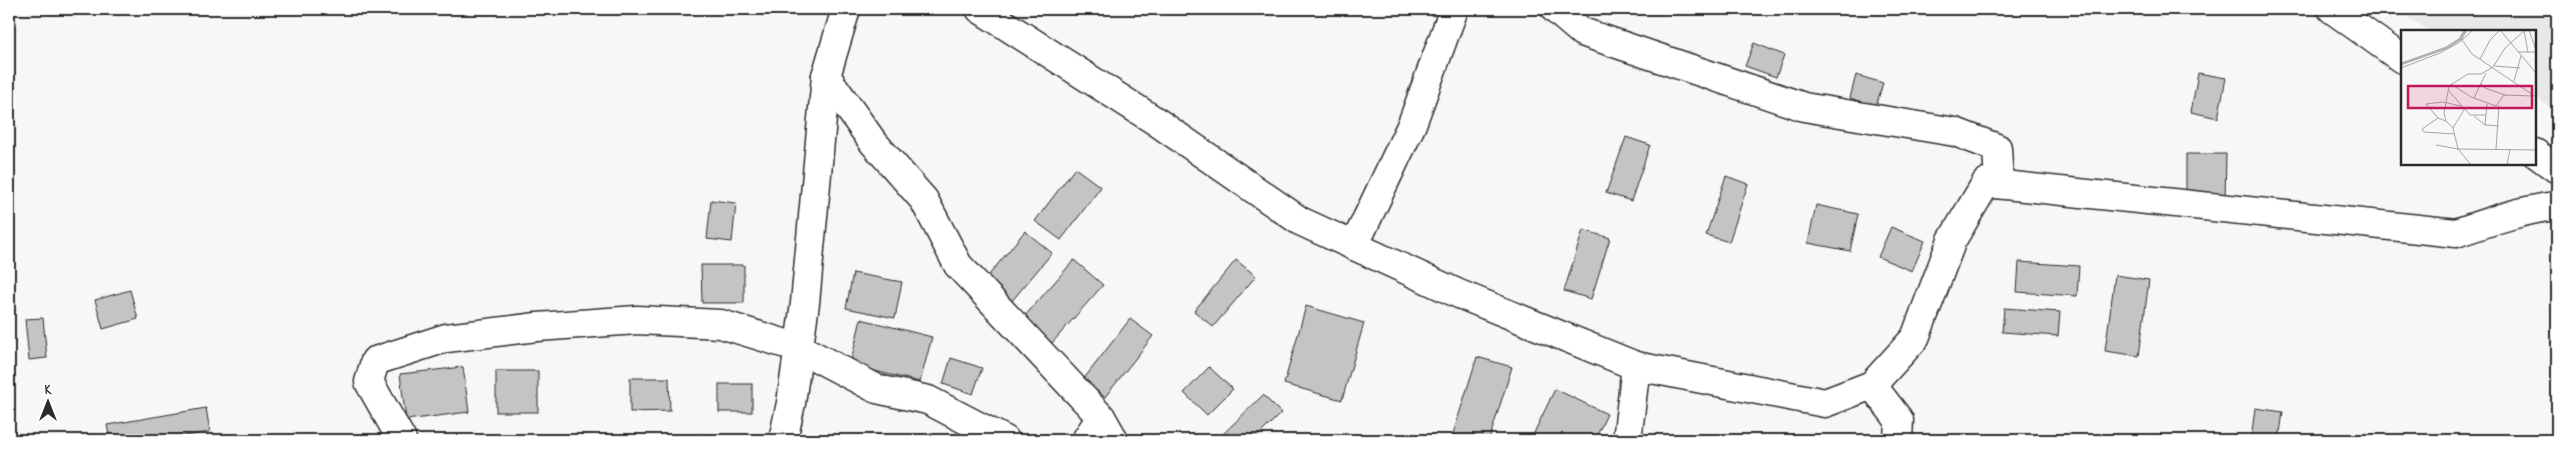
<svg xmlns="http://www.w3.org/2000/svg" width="2566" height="449" viewBox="0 0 2566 449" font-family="'Indie Flower',sans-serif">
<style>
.built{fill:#e8e8e8}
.building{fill:#c4c4c4;stroke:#2b2b2b}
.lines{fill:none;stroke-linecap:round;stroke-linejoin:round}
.street-casing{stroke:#2b2b2b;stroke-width:31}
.street{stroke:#fff;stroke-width:28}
.inset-river{fill:none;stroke:#b0b0b0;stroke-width:2.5}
.inset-road{fill:none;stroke:#a5a5a5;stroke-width:1}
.view{fill:#c2185b;fill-opacity:0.15;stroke:#c2185b;stroke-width:2.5}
.inset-edge{fill:none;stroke:#2b2b2b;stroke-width:2.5}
</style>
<rect width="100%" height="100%" fill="#f7f7f7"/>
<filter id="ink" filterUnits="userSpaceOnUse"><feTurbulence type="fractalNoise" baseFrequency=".02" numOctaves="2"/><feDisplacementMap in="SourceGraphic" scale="10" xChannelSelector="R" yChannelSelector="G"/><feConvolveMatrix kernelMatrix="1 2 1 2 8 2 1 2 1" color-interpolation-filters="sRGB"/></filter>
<g filter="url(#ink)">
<polygon class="built" points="2394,9 2557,9 2557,111 2535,97 2535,31 2430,31"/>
<g class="building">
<polygon points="1754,43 1784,55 1776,77 1745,66"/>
<polygon points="2198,73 2226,78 2218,118 2191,112"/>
<polygon points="1856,75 1883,83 1876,106 1850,98"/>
<polygon points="1626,137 1650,145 1631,201 1606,193"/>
<polygon points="2186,154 2226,154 2225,200 2186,200"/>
<polygon points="1075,168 1101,187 1061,240 1035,221"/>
<polygon points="1726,176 1748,184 1729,242 1706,235"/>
<polygon points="711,200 736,203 732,242 707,239"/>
<polygon points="1816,205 1858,214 1850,251 1808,243"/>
<polygon points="1891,227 1925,241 1912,271 1878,257"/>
<polygon points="1583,230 1610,238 1591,299 1564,291"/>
<polygon points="1025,231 1052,253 1011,302 984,281"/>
<polygon points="1074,260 1103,285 1052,343 1023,318"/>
<polygon points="1236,260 1256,276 1213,327 1194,311"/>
<polygon points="2019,262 2079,266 2077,296 2017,292"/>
<polygon points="701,265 744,265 744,303 702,303"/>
<polygon points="853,273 902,282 895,318 846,308"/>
<polygon points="2115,275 2149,280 2139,356 2105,351"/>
<polygon points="130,290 138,319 103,329 95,300"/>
<polygon points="1306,306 1364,323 1342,400 1284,384"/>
<polygon points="2004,308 2060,312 2058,336 2002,332"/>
<polygon points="43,318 47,358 29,360 25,319"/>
<polygon points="861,319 932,337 920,382 850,365"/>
<polygon points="1130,319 1153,336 1105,397 1083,380"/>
<polygon points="1477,357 1512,367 1489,440 1451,440"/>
<polygon points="951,358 982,368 973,394 943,384"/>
<polygon points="463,367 469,412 406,420 400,374"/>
<polygon points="1209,367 1233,389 1207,415 1184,393"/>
<rect x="496" y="371" width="42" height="41"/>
<polygon points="630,378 669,378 670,411 630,412"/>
<rect x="719" y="384" width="33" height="28"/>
<polygon points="1555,389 1607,414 1595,440 1544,440 1533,435"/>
<polygon points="1263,395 1281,413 1254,440 1217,440"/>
<polygon points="206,408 210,432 161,440 110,440 107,425"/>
<polygon points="2255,408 2283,412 2279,440 2251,440"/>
<polygon points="702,434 739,440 701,440"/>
</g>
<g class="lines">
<g class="street-casing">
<g id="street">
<path d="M980,9L1157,122L1300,221L1459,294L1636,366L1825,403L1872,385L1915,338L1952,240L1986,183L2456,233C2488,222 2523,209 2557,206"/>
<polyline points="1555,9 1582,32 1804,107 1955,132 1997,148 1999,184"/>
<polyline points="2332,9 2402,59"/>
<polyline points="826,76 873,142 924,200 958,265 1101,417 1114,440"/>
<polyline points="2535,153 2557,169"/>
<polyline points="1354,246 1412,124 1454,9"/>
<polyline points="1872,385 1899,420 1898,440"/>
<polyline points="402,440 369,382 375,361 446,338 537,327 637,320 721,324 799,348 877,389 928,400 1005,440"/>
<polyline points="783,440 791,403 805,303 826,76 846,9"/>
<polyline points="1086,440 1101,417"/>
<polyline points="1627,440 1636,366"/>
</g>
</g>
<use href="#street" class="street"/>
</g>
</g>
<g transform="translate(2401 30)">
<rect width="135" height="135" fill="#f7f7f7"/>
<path class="inset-river" d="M0,34L45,18L59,9L64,0"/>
<path class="inset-road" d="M72,0L61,10L71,24L135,67M99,0L135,43M128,0L135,20M123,1L127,22M117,22H135M79,29L89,10L99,0M94,36L119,38M0,38L39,23L59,12L66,0M113,51L120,26M80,53L84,58L104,65M50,54L70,67L95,76L103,65L132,66M48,61L69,85H85M73,68L85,43M73,86L84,95L98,96M37,88L25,74L42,72L60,76M45,91L43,83L48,56L67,44H80L92,37L104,18L124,0M84,95L86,74M52,98L63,80M53,104L23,102L21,99L37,88L45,91L52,98L57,119L70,135M35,115L57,119L135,120M95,119L98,75M106,135L109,119"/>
<path class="view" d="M7,56H131V78H7Z"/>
<rect width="135" height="135" class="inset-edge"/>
</g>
<rect width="2566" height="449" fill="none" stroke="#fff" stroke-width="30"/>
<rect x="15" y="15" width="2536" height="419" fill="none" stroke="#2b2b2b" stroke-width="2" filter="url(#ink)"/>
<g transform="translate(48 402)" stroke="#ffffff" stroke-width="4" paint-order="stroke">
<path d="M0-4L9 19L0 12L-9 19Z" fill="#2b2b2b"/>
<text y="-8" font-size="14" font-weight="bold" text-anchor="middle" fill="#2b2b2b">K</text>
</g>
</svg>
